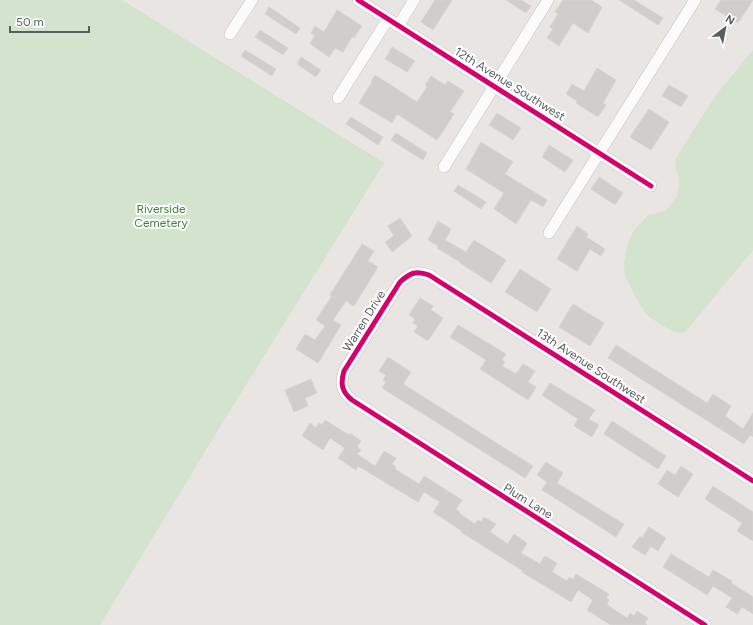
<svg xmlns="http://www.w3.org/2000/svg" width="753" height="625" viewBox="0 0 753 625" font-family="Figtree,sans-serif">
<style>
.green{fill:#d3e3cd}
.building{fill:#d0cdcc;stroke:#d7d4d2}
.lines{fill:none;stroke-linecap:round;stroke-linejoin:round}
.minor-casing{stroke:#c3c3c3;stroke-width:12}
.minor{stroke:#fcfbfb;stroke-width:11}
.cycleway-casing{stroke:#fff;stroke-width:8}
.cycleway{stroke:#d6006c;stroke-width:5}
.labels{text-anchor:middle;stroke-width:4;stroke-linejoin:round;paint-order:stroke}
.street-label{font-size:12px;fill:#585d60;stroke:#fff}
.park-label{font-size:12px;fill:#3e8037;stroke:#fff}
</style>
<rect width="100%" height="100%" fill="#e8e5e2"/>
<g class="green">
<polygon points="0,0 122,0 384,163 218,430 100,625 0,625"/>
<polygon points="753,50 753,250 686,331 681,333 672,331 649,317 640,305 633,292 625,275 624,263 627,245 633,232 648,215 666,211 677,196 679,181 675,162 679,153 716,95"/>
</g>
<g class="building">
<polygon points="435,0 452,0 433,30 421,22"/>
<polygon points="506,0 521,0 531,6 526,13"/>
<polygon points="563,0 591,0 602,7 588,33 573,23 559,46 547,38 553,29 550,27 558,14 555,12"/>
<polygon points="619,0 634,0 663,18 658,25"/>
<polygon points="721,0 753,0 738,23 715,9"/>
<polygon points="269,7 300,28 296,34 265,14"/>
<polygon points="337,10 362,26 354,38 352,37 343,52 335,48 329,57 310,44 315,35 311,33 315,26 324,32"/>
<polygon points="260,30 288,48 283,55 255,37"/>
<polygon points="392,47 415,61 407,72 385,59"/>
<polygon points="245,50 276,69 272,76 241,56"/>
<polygon points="301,57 321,70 316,77 297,64"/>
<polygon points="597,68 616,80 603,103 606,105 598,117 576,103 577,101 566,94 572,84 584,91"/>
<polygon points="375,75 417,102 427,87 425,85 431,76 445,85 448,81 464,91 450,112 454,114 437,140 397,114 392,123 359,103 372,82 371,82"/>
<polygon points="669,85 688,96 681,107 662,96"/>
<polygon points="649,109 669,122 651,150 630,137"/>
<polygon points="497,113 521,128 513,140 489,125"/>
<polygon points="351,117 383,137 378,145 346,124"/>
<polygon points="396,133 427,153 423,160 391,140"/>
<polygon points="481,142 513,162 505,174 547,200 543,207 531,200 516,224 494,209 504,193 466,169"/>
<polygon points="549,145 573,160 565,172 542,157"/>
<polygon points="599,177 623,193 615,205 591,189"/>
<polygon points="458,185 486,202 481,209 454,191"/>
<polygon points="400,218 412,236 392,252 385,242 394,236 388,226"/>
<polygon points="438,221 451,229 445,240 466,252 474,240 506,260 491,283 460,263 460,262 437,248 438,246 428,240"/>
<polygon points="577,226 588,234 586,237 605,249 601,256 590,249 577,271 557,259"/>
<polygon points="362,244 374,251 368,261 378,267 354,306 346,301 333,320 341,325 318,363 296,349 305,334 315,340 325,326 316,320 332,296 330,295"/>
<polygon points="520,269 551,289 537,312 505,292"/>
<polygon points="420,298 433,306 431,310 443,318 428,341 414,332 418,326 413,323 415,319 409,315"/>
<polygon points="573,304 604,323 590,346 559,327"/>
<polygon points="458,325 506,354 502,360 505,362 502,366 516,374 523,364 535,371 528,382 536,387 528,400 480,369 486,360 450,337"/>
<polygon points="616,345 707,403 713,394 731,406 725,416 743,429 753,413 753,437 750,435 744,444 608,358"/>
<polygon points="388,357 411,372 403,384 533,466 525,478 382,388 386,382 383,380 386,375 379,371"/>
<polygon points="311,379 317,393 305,398 308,406 294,412 285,390"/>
<polygon points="550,383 595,410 589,419 599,425 592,437 574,426 578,419 542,395"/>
<polygon points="325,420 349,435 350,433 361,441 357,447 361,450 357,454 375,466 384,451 396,458 392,464 396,467 395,469 419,484 424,476 462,500 456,509 460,512 459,513 475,524 478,520 481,522 484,517 496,524 490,532 508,544 514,534 527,543 521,553 540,564 545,556 557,563 552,572 567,581 569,577 573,579 576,574 609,594 606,598 609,600 607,604 613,609 627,618 630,613 634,616 637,611 648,618 645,623 647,625 611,625 587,610 593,600 578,590 571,602 522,572 523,571 461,532 462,531 433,512 440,502 424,492 418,502 358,466 356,470 338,458 345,448 330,438 323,450 302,436 310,423 316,428 319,423 322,425"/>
<polygon points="612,421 666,456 658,469 604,434"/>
<polygon points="546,462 563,473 557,483 624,524 616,537 542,490 547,482 537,475"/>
<polygon points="681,466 693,474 678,497 658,484 667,470 675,475"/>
<polygon points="713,486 753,512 753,541 737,531 742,523 705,499"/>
<polygon points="649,527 666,538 658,551 651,546 645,555 632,547 640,536 642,538"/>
<polygon points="671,554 709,577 713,570 732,581 731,583 753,597 753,614 742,607 737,614 726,607 732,598 713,586 707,595 663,567"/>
</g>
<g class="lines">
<g class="minor-casing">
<g id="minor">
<polyline points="358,0 651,186"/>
<polyline points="398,26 414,0"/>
<polyline points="230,34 252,0"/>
<polyline points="338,98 388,19"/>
<polyline points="444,167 548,0"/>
<polyline points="549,233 695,0"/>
<path d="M705,625L352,400C342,392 340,384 344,371L400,282C410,273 416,270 429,275L753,481"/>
</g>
</g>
<use href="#minor" class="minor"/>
<g class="cycleway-casing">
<g id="cycleway">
<polyline points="358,0 651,186"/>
<path d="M705,625L352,400C342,392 340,384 344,371L400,282C410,273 416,270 429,275L753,481"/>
</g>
</g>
<use href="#cycleway" class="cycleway"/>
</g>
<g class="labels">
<g class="street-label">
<text transform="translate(510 84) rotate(32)" y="4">12th Avenue Southwest</text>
<text transform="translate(364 321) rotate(-58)" y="4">Warren Drive</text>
<text transform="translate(591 366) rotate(33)" y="4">13th Avenue Southwest</text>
<text transform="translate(528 501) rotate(32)" y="4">Plum Lane</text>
</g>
<g class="park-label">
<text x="161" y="213">Riverside<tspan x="161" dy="14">Cemetery</tspan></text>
</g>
</g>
<g transform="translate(725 28) rotate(32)" stroke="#ffffff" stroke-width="3" paint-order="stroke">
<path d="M0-3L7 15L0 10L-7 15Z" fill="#585d60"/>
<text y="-6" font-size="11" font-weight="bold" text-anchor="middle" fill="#585d60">N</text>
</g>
<path d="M10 26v6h79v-6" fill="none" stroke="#585d60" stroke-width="2"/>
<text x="16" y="26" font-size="12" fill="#585d60" stroke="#ffffff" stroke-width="3" paint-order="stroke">50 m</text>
</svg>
